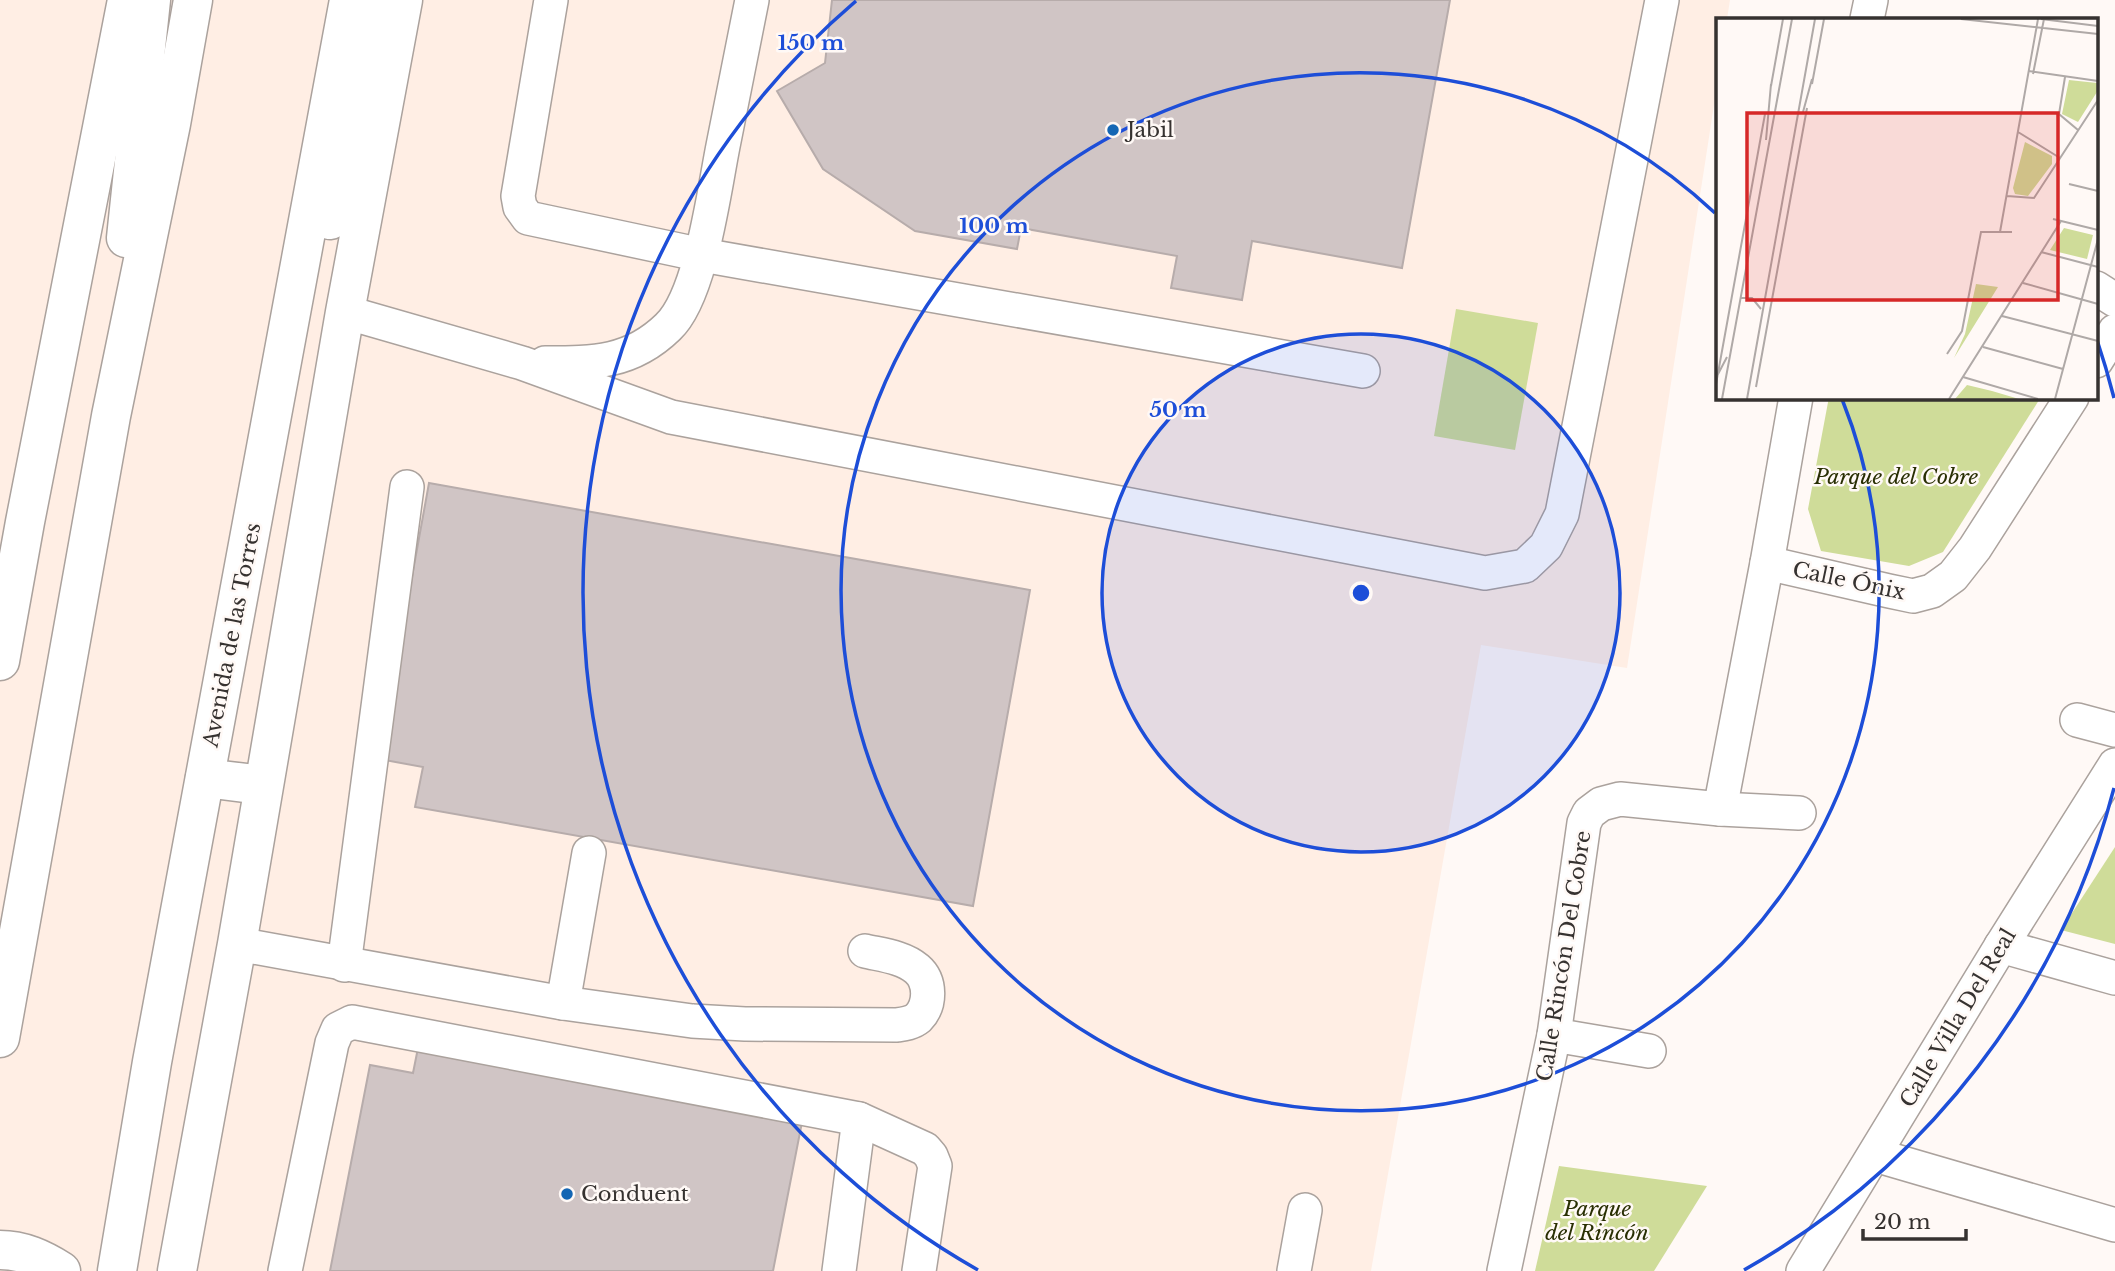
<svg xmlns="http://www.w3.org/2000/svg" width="2115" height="1271" viewBox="0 0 2115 1271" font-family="'Libre Baskerville',serif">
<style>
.built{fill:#ffeee4}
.green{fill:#cfdc99}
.building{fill:#d0c5c5;stroke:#b7acab;stroke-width:2}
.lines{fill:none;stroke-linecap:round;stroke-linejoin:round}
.minor-casing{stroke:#aba29d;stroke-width:36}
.major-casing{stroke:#aba29d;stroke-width:41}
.highway-casing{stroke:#aba29d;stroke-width:41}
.minor{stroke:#fff;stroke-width:33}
.major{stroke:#fff;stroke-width:38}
.highway{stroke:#fff;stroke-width:38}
.ring{fill:none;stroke:#1d4ed8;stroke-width:3.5}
.poi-dot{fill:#1466b4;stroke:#fff9f6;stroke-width:2.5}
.labels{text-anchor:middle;stroke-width:5;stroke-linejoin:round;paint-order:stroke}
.poi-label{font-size:21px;fill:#363230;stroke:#fff9f6;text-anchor:start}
.park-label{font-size:21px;font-style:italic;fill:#292f03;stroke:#fff9f6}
.street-label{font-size:21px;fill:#363230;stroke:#fff9f6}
.inset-road{fill:none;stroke:#afa9a7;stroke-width:2}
.view{fill:#d62828;fill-opacity:0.15;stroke:#d62828;stroke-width:3.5}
.inset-edge{fill:none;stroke:#363230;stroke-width:3.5}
.centre{fill:#1d4ed8;stroke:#fff9f6;stroke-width:3.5}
.ring-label{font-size:21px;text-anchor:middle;font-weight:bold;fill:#1d4ed8;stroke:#fff9f6;stroke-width:5;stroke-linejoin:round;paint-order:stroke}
</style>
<rect width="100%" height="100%" fill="#fff9f6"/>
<polygon class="built" points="0,0 1730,0 1727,19 1718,19 1718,79 1627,668 1481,645 1371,1271 0,1271"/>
<g class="green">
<polygon points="1456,309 1538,323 1515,450 1434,436"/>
<polygon points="1829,397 2041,397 1943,552 1909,566 1821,551 1808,509"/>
<polygon points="2115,847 2115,944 2061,930"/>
<polygon points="1559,1166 1707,1186 1654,1271 1535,1271"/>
</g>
<g class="building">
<polygon points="832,0 1450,0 1402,268 1252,241 1242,300 1171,288 1177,256 1021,228 1017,249 915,231 823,169 777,91 825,63"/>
<polygon points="429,483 1030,590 973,906 415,807 423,767 379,759"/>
<polygon points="419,1043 803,1117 773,1271 330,1271 370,1065 413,1073"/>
</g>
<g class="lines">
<g class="minor-casing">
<g id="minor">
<polyline points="551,0 518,196 520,207 528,218 702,255 1363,371"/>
<polyline points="1867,19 1871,0"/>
<polyline points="2096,288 2115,300"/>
<polyline points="345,312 522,363 671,417 1485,573 1525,566 1546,546 1562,514 1662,0"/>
<polyline points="2096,361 2115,331"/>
<path d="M545,363C594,363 631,363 668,327C701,296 714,191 723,146C733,97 742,49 752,0"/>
<polyline points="1767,563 1889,591 1913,596 1932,591 1953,576 1975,548 2072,397"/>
<polyline points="2077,720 2115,730"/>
<polyline points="1720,809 1767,563 1796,397"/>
<path d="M237,944L563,1003L692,1021L745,1024L897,1025C904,1024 912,1023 918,1018C931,1005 931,981 917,969C903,957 882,955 865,951"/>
<polyline points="2001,946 2115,978"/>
<polyline points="344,965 407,487"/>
<polyline points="563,1003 589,853"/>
<polyline points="1554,1035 1649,1051"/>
<polyline points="1875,1155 2115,1225"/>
<polyline points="285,1271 332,1043 338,1029 352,1022 859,1119 925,1149 931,1156 935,1166 919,1271"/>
<polyline points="839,1271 859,1119"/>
<polyline points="1294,1271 1305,1210"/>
<polyline points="1504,1271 1554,1035 1584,823 1589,813 1601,804 1620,799 1720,809 1799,813"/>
<polyline points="1803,1271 2001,946 2115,765"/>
</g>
</g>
<g class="major-casing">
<g id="major">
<polyline points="0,661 25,522 127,0"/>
<polyline points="177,1271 237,944 345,312 403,0"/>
</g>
</g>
<g class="highway-casing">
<g id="highway">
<polyline points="330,220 353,132 380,0"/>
<polyline points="126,238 151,0"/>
<polyline points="205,778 262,785"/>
<polyline points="0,1038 111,416 171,124 193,0"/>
<path d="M0,1250C23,1250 42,1259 61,1271"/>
<polyline points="117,1271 152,1062 349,0"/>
</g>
</g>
<use href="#minor" class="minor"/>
<use href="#major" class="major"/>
<use href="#highway" class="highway"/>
</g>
<circle cx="1361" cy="593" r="259" fill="#1d4ed8" fill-opacity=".12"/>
<g class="ring">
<circle cx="1361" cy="593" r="259"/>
<path d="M1842 399A519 519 0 1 1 1715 213"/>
<path d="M2114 788A778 778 0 0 1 1744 1270M978 1270A778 778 0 0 1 856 1M2097 340A778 778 0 0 1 2114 398"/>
</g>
<g class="poi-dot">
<circle cx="1113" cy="130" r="7"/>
<circle cx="567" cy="1194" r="7"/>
</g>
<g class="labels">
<g class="poi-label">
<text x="1127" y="137">Jabil</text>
<text x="581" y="1201">Conduent</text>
</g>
<g class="park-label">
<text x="1896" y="484">Parque del Cobre</text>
<text x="1597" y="1216">Parque<tspan x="1597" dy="24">del Rincón</tspan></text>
</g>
<g class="street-label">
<text transform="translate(1849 581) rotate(12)" y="7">Calle Ónix</text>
<text transform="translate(232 635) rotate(-79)" y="7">Avenida de las Torres</text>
<text transform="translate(1564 956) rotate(-81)" y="7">Calle Rincón Del Cobre</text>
<text transform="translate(1958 1018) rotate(-59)" y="7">Calle Villa Del Real</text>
</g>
</g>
<g transform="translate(1716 18)">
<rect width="382" height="382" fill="#fff9f6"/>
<path d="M353,62L381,65V74L362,104L346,96ZM309,124L336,138V146L312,178L299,176L297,170ZM348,210L377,217L371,241L334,232ZM260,266L282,269L238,340L249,316ZM251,367L276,373L303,381H239Z" fill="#cfdc99"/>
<path class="inset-road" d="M245,1L382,16M325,1L382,8M312,53L382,63M317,56L328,1M349,59L343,96L362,112M96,66L108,1M55,68L67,1M87,94L96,61M302,114L344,140M50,122L55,66M353,166L382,173M291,178L318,180L382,82M337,201L382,212M284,214L322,1M325,234L382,249M307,265L382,286M25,280H36L45,291M286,298L382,323M267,329L347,351M231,336L246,313L265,214H296M1,358L11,339M247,359L322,381M0,366L49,96M40,369L91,90M6,381L76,1M31,381L99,1M233,381L345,203M339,381L382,221"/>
<path class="view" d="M31,95H342V282H31Z"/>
<rect width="382" height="382" class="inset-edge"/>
</g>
<circle cx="1361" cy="593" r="10" class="centre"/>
<g class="ring-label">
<text x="811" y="50">150 m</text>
<text x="994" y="233">100 m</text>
<text x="1178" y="417">50 m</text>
</g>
<path d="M1863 1229v10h103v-10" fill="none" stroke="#363230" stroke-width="3.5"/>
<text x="1874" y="1229" font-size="21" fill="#363230" stroke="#fff9f6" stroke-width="5" paint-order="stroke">20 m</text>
</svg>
